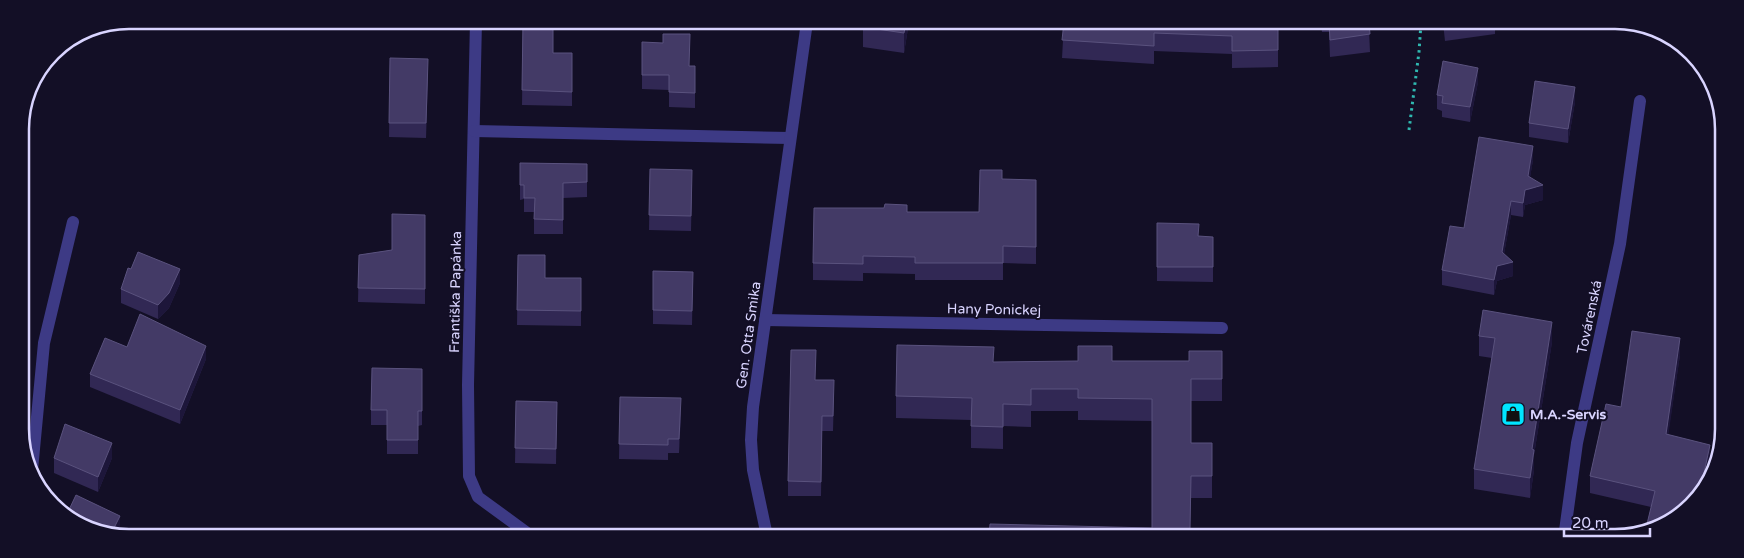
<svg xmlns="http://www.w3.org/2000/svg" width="1744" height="558" viewBox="0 0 1744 558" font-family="'Varela Round',sans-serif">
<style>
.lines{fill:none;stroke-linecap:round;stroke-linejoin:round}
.path{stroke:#2fb8b0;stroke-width:3;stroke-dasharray:2.5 4;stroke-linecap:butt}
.minor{stroke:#3d3a85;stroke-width:12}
.wall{fill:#312854}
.shaded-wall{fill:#1d163a}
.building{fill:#433a66;stroke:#5a527e}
.labels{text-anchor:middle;stroke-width:4;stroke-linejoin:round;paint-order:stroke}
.street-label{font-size:14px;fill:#d9d4ff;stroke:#130f26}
.poi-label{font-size:14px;font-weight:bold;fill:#d9d4ff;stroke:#130f26;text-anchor:start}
.rim{fill:none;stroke:#d9d4ff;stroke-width:2.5}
</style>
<rect width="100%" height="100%" fill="#130f26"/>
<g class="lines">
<polyline class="path" points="1409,130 1419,52 1421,23"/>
<g class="minor">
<polyline points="476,21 468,385 469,476 478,497 530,535"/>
<polyline points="474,131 790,138"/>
<polyline points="765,320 1222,328"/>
<polyline points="32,470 44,343 73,222"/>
<polyline points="767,536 753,470 751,440 753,407 807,22"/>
<polyline points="1564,538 1577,443 1620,244 1640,101"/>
</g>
</g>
<g class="wall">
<polygon points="523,21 553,53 572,53 572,106 522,105"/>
<polygon points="909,22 904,53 863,47 863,27"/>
<polygon points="1064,22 1386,23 1386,29 1369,29 1370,52 1330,57 1329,32 1322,32 1321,26 1278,26 1278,67 1232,68 1232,54 1154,51 1154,64 1062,58"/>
<polygon points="1443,23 1495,23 1495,34 1445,41"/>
<polygon points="1538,24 1551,24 1539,26"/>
<polygon points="642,42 689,66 695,66 695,108 669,107 669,90 642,89"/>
<polygon points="390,58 428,74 426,138 389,137"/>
<polygon points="1478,82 1470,122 1442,117 1442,111 1437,109 1437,95"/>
<polygon points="1575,102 1568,143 1529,137 1529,123"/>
<polygon points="1533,160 1530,177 1543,200 1525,205 1523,217 1511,215 1504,254 1513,276 1497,281 1494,295 1442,285 1442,270 1464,228"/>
<polygon points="520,163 587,164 587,197 563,198 563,234 534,234 534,212 524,212 524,199 520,200"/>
<polygon points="650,169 692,185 691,231 649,230"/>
<polygon points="1002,179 1036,180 1036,264 1003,263 1003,280 915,280 915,274 863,273 863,281 813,280 813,263 907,212 979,212"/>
<polygon points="425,215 425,304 358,302 359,255 392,250"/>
<polygon points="1157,223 1199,236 1213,237 1213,282 1157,281"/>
<polygon points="518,255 545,278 581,278 581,326 517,325"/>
<polygon points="653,271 693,272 692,325 653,324"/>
<polygon points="180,283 169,308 158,319 121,303 121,289"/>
<polygon points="1479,336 1552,342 1534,455 1534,470 1530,498 1474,489 1474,469 1492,358 1479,356"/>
<polygon points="127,347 206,359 180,424 90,387 90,374"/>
<polygon points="1222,351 1222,401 1191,401 1191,443 1212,465 1212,498 1191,498 1190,529 1152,528 1152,421 1078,420 1078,411 1031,411 1031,427 1003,426 1003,449 971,448 971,420 896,418 896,396 994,362 1189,361"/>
<polygon points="1680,355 1668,434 1710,462 1682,515 1647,528 1647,524 1651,507 1590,493 1590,476 1621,407"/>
<polygon points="422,369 422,425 418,426 418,454 387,454 387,425 371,425 371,410"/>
<polygon points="816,380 834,394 833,431 822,431 821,496 788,496 788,481"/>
<polygon points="620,397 681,413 679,453 668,453 668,460 619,459"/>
<polygon points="516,401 557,402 556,464 515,463"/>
<polygon points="54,458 112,458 98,492 54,473"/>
</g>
<g class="shaded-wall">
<polygon points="906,22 909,22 904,53 904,33"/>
<polygon points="1478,68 1478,82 1470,122 1470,107"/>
<polygon points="1575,87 1575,102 1568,143 1568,129"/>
<polygon points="1533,146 1533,160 1528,190 1543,185 1543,200 1525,205 1523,217 1523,203"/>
<polygon points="1511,201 1511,215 1502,265 1513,262 1513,276 1497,281 1494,295 1494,280 1497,266 1502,252"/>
<polygon points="180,269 180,283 169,308 158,319 158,305"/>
<polygon points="1552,322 1552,342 1534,455 1534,470 1530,498 1530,478 1532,449"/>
<polygon points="1680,338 1680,355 1666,451 1666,434"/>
<polygon points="206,346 206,359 180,424 180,410"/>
<polygon points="681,398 681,413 679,453 679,439"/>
<polygon points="112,443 112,458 98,492 98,477"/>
<polygon points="1710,445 1710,462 1706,478 1701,487"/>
<polygon points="120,516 120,530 118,534 111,534"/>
</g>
<g class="building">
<polygon points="523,21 553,21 553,53 572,53 572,92 522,90"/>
<polygon points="864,22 906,22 904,33 863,27"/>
<polygon points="1064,22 1278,23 1278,50 1232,51 1232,36 1154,33 1154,46 1062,40"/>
<polygon points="1329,23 1369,23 1370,34 1330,40"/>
<polygon points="663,34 690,34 689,66 695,66 695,93 669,92 669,75 642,75 642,42 663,43"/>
<polygon points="390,58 428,59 426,123 389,123"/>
<polygon points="1443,61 1478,68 1470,107 1442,103 1443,96 1437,95"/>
<polygon points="1535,81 1575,87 1568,129 1529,123"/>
<polygon points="1479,137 1533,146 1528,176 1543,185 1525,190 1523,203 1511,201 1502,252 1513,262 1497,266 1494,280 1442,270 1450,226 1464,228"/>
<polygon points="520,163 587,164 587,182 563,183 563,220 534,219 535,198 524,198 524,185 520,185"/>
<polygon points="650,169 692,170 691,216 649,215"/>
<polygon points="980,170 1002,170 1002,179 1036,180 1036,247 1003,246 1003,263 915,263 915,257 863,256 863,264 813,263 814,208 884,208 885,204 907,205 907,212 979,212"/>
<polygon points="392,214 425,215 425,289 358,288 359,255 392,250"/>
<polygon points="1157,223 1199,224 1198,236 1213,237 1213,267 1157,267"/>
<polygon points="138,252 180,269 169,293 158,305 121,289 128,268 131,269"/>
<polygon points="518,255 545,255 545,278 581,278 581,311 517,310"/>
<polygon points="653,271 693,272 692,311 653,310"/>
<polygon points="1483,310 1552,322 1532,449 1534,450 1530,478 1474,469 1495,338 1479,336"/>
<polygon points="140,314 206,346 180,410 90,374 105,338 127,347"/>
<polygon points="1632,331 1680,338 1666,434 1710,445 1701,487 1682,515 1654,526 1647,524 1655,491 1590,476 1606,404 1621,407"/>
<polygon points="897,345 994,347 993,362 1078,361 1078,346 1112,346 1112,361 1189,361 1189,351 1222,351 1222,379 1191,379 1191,443 1212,443 1212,476 1191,476 1190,529 1491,537 989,536 990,524 1152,528 1152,399 1078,398 1078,389 1031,389 1031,405 1003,404 1003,427 971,426 972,398 896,396"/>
<polygon points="791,350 816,350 815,380 834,380 833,416 822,416 821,482 788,481"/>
<polygon points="372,368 422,369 422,411 418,411 418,440 387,440 387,410 371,410"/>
<polygon points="620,397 681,398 679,439 668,439 668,445 619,444"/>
<polygon points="516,401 557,402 556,449 515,448"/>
<polygon points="65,424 112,443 98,477 54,458"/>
<polygon points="76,495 120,516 111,534 100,534 67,514"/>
</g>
<defs>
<g id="shop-square" transform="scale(1.25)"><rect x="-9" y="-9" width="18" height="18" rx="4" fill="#00e5ff" stroke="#130f26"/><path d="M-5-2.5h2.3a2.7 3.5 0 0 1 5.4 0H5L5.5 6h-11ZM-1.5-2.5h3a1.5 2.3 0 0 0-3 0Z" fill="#111"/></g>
</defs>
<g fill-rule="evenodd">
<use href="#shop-square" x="1513" y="414"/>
</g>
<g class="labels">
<g class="street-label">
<text transform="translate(455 292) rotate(-89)" y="5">Františka Papánka</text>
<text transform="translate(994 309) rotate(1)" y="5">Hany Ponickej</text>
<text transform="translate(1589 317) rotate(-78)" y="5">Továrenská</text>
<text transform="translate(748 335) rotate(-82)" y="5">Gen. Otta Smika</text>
</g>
<g class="poi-label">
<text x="1530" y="419">M.A.-Servis</text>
</g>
</g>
<path d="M0 0H1744V558H0ZM129 29H1615A100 100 0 0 1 1715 129V429A100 100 0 0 1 1615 529H129A100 100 0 0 1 29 429V129A100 100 0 0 1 129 29Z" fill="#130f26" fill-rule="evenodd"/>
<path class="rim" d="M129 29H1615A100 100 0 0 1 1715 129V429A100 100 0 0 1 1615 529H129A100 100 0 0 1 29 429V129A100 100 0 0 1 129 29Z"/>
<path d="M1564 528v8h86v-8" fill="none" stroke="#d9d4ff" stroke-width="2.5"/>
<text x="1572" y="528" font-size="15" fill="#d9d4ff" stroke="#130f26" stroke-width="4" paint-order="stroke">20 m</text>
</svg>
